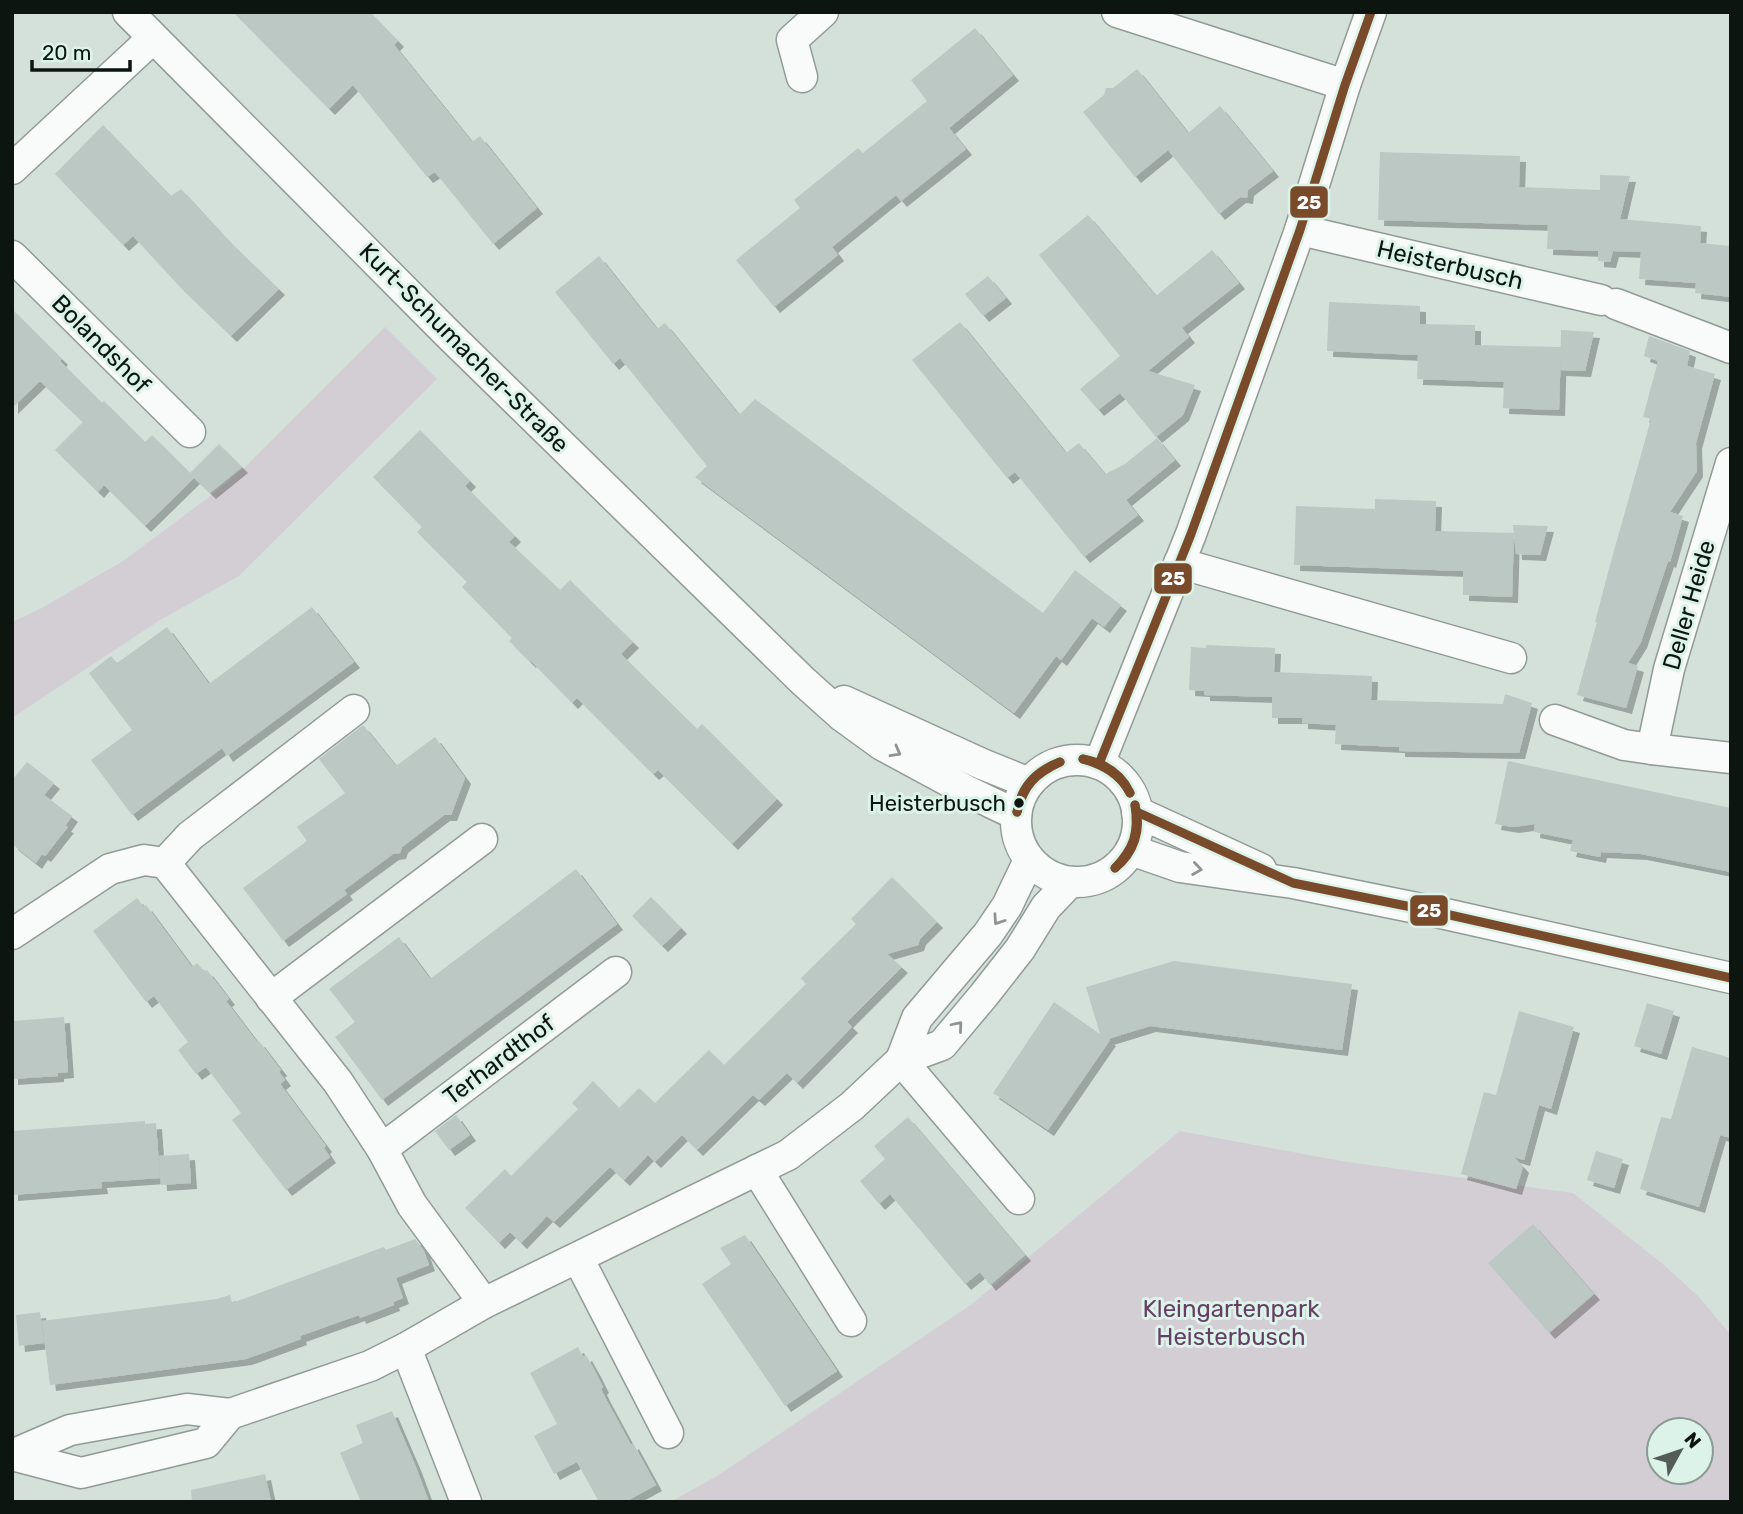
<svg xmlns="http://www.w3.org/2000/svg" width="1743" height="1514" viewBox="0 0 1743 1514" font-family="Rubik,sans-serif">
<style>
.green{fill:#d3ced4;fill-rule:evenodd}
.building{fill:#bbc8c3;filter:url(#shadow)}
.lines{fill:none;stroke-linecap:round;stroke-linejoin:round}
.minor-casing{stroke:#919b96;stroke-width:33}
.minor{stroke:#f9fafa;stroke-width:30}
.bus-1-casing{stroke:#dcf3e9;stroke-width:14}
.bus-1{stroke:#7a4b2a;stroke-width:9}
.oneway{stroke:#8f9391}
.bus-dot{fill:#0d1511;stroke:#dcf3e9;stroke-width:2.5}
.labels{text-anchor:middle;stroke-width:6;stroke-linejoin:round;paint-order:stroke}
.bus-label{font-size:22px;fill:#0d1511;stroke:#dcf3e9;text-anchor:end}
.street-label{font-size:24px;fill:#0d1511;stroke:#dcf3e9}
.park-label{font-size:24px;fill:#683f64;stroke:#dcf3e9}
.line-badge{stroke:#dcf3e9;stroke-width:2.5}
.badge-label{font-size:19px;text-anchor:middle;font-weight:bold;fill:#fff}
</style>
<defs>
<filter id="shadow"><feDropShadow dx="6" dy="6" stdDeviation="0" flood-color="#0004"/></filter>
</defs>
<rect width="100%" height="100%" fill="#d4e1db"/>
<g class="green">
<polygon points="385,327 437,379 239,576 160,620 12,718 12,622 40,609 123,561 209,497 246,466"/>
<path d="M1180,1131L1341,1161L1573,1193L1664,1265L1699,1297L1731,1335V1502H670L717,1476L972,1304ZM1659,1430H1701V1472H1659Z"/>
</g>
<g class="building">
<polygon points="233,12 370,12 398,41 394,45 472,142 480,136 537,208 493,244 435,172 427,177 353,85 329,109"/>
<polygon points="975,28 1013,75 949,128 966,149 901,201 896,195 832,247 838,255 774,307 736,260 800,208 794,200 858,148 863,153 927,101 911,80"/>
<polygon points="1137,69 1188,133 1220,106 1273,171 1248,190 1247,198 1240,197 1219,214 1168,150 1135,177 1083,112 1104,95 1106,88 1113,88"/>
<polygon points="103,125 171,196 181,189 228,240 279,289 231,336 180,287 133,236 123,245 55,174"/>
<polygon points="1380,152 1520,156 1519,187 1600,190 1600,175 1630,176 1620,219 1701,226 1700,243 1731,246 1731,297 1695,293 1696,283 1639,279 1641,252 1613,251 1610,262 1598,261 1598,251 1547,249 1548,225 1378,220"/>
<polygon points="1088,215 1156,296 1212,250 1239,283 1182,328 1189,337 1148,371 1195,385 1183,415 1156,437 1120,393 1098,410 1080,389 1120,356 1039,255"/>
<polygon points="599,256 657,329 665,323 739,415 755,399 1043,613 1075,570 1121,605 1104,627 1092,618 1061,660 1056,656 1014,713 695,477 707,466 620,358 613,364 555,292"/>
<polygon points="988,276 1006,298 983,316 965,294"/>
<polygon points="1329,302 1420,306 1420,324 1475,325 1475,345 1561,347 1559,410 1503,408 1504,382 1417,379 1418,355 1327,351"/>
<polygon points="12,309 62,359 60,361 102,403 104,401 145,442 152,435 190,473 219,444 242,467 210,493 194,478 145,526 104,485 98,492 55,450 83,422 40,381 12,408"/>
<polygon points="960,322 1066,453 1079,443 1105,474 1125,464 1157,438 1175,460 1126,500 1138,515 1084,557 1015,472 1007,478 912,360"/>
<polygon points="1561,330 1594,332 1585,371 1560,370"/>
<polygon points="1649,336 1690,351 1687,366 1715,374 1696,443 1697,471 1670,512 1683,516 1670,562 1668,561 1641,642 1628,663 1638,666 1626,708 1577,695 1597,622 1595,622 1610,565 1651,419 1643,417 1658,361 1644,356"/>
<polygon points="420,430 470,481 465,486 515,536 509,542 560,590 570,580 588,598 633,642 621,654 697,729 702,724 777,799 732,844 658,770 653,774 577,698 572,703 531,661 530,662 509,641 512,638 462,587 467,582 417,532 422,527 373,477"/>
<polygon points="1375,499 1436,501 1435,531 1514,533 1512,597 1463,595 1463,571 1294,565 1296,506 1375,509"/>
<polygon points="1513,525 1548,526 1540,555 1516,554"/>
<polygon points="312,607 354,662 227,756 222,748 132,815 91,760 132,730 89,673 111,656 117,663 167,627 209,684"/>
<polygon points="1206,645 1275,648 1274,672 1372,676 1371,700 1503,704 1505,694 1532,703 1519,753 1399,751 1399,747 1335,744 1336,725 1302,723 1302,718 1272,718 1272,697 1204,695 1204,691 1189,690 1191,647 1206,648"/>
<polygon points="363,725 396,766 435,737 465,778 451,815 444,815 402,847 400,853 393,854 344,890 347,894 283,941 243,888 307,841 297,827 345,793 319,759"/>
<polygon points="1508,761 1731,808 1731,872 1641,854 1601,852 1600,857 1570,851 1573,840 1534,832 1535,824 1513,827 1495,824"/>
<polygon points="27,762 54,783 44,795 72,816 65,826 68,827 45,856 42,854 36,863 12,844 12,780"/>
<polygon points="576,869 617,924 382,1100 335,1037 355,1022 329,989 399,937 430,979"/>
<polygon points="892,877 937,922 920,939 918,945 887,954 902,967 847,1022 852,1027 797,1083 787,1073 759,1100 753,1095 697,1150 682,1135 655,1162 648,1155 624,1180 610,1167 554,1222 547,1216 521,1243 510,1232 499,1243 465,1208 505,1169 511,1176 578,1109 572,1103 593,1081 619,1108 639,1088 655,1103 709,1050 724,1065 806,984 801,978 856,924 851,919"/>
<polygon points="651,897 681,928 662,946 632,916"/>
<polygon points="137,898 144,907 146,905 192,967 197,963 204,971 207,970 229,999 226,1001 257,1042 259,1041 281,1070 279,1072 285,1080 280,1084 326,1146 324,1148 330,1157 286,1190 232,1120 241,1113 206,1067 196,1074 178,1050 188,1042 154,996 146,1002 93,931"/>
<polygon points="1174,961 1352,984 1342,1050 1150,1026 1108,1039 1110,1040 1048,1130 993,1093 1054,1002 1100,1034 1086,987"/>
<polygon points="1647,1003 1674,1011 1661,1054 1634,1046"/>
<polygon points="1519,1011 1574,1027 1551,1109 1539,1105 1524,1160 1514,1157 1523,1167 1516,1189 1461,1174 1484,1092 1496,1095"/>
<polygon points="64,1017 68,1072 58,1073 58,1076 12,1079 12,1021"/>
<polygon points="1692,1047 1731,1058 1731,1138 1720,1135 1699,1207 1640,1189 1661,1117 1671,1119"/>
<polygon points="456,1115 470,1135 449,1150 435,1131"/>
<polygon points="908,1117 1025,1255 990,1285 980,1272 965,1284 890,1194 879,1204 860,1181 885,1159 874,1146"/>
<polygon points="145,1121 145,1124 156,1123 160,1178 101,1182 102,1188 12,1195 12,1131"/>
<polygon points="1596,1151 1623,1159 1614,1188 1587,1180"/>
<polygon points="189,1154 191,1183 161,1185 159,1156"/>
<polygon points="1533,1224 1594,1294 1549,1333 1488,1263"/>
<polygon points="745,1235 837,1371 785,1406 702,1284 731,1264 720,1248"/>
<polygon points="415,1239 424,1251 429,1265 396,1278 403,1298 393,1302 394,1305 360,1318 359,1315 300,1336 301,1339 246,1359 50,1385 42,1321 217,1299 230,1295 232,1303 384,1247 386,1250"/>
<polygon points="40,1312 44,1343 19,1346 16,1315"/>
<polygon points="578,1347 583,1357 586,1355 595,1371 603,1387 601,1389 606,1399 631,1445 633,1443 656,1485 625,1502 599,1502 577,1462 554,1474 534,1436 557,1424 530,1373"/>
<polygon points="392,1411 416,1467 429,1502 361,1502 340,1453 363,1443 356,1425"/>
<polygon points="265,1474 271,1502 192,1502 191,1490"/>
</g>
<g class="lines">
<g class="minor-casing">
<g id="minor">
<polyline points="128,12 448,334 803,681 842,716 882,745 967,791 1015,814"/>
<polyline points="1117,12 1345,85"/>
<polyline points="802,77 792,40 823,12"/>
<polyline points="12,169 153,38"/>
<polyline points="1300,230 1601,300"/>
<polyline points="12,256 190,432"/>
<polyline points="1616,304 1731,348"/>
<polyline points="1731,463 1669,669 1652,749 1731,758"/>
<polyline points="1179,563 1511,658"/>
<polyline points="844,701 982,764 1029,783"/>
<polyline points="1555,720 1624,745 1652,749"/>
<circle cx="1077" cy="821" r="61"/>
<polyline points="1099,764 1191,534 1300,230 1345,85 1371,12"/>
<polyline points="1137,812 1261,869"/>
<polyline points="1131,850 1180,867 1293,883 1441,913 1731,978"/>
<polyline points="165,863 190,836 354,710"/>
<polyline points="12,934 110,869 144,860 165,863 338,1082 382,1149 412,1205 484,1303"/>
<polyline points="271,998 482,839"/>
<polyline points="901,1060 917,1018 988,934 1007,906 1029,860"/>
<polyline points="901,1060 1019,1199"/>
<polyline points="382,1149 616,972"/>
<polyline points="757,1170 851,1321"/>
<polyline points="578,1258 668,1433"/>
<polyline points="406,1348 466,1502"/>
<polyline points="12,1455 70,1430 187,1409 230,1414 370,1366 406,1348 484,1303 788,1155 852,1106 901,1060 942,1045 984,995 1020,949 1046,907 1070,882"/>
<polyline points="12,1455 81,1473 206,1443 230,1414"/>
</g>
</g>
<use href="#minor" class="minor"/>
<g class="bus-1-casing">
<g id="bus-1">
<path d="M1083,759C1104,763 1121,773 1130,793"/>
<path d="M1083,759C1103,765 1120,774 1130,793"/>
<polyline points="1099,764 1191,534 1300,230 1345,85 1371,12"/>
<path d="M1017,812C1021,786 1036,771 1060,762"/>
<path d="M1017,812C1024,785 1035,774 1060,762"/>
<polyline points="1137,812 1293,883 1441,913 1731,978"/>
<path d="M1115,868C1134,848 1139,833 1135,805"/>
<path d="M1115,868C1134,853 1142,829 1135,805"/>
</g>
</g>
<use href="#bus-1" class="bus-1"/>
</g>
<defs><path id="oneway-chevron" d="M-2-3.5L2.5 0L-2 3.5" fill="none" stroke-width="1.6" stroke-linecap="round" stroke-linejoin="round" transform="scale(1.75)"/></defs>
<g class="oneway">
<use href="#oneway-chevron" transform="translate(896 752) rotate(29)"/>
<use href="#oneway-chevron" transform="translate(1197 869) rotate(8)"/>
<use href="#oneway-chevron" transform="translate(998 920) rotate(124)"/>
<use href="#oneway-chevron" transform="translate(958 1026) rotate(-50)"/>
</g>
<circle class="bus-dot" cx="1019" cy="803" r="6"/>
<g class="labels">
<g class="bus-label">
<text x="1006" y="811">Heisterbusch</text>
</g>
<g class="street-label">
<text transform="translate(1450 265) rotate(13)" y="8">Heisterbusch</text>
<text transform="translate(101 344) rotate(45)" y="8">Bolandshof</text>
<text transform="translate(464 348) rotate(45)" y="8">Kurt-Schumacher-Straße</text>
<text transform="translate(1689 605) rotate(-74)" y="8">Deller Heide</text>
<text transform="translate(499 1060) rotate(-37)" y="8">Terhardthof</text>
</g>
<g class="park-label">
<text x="1231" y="1317">Kleingartenpark<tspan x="1231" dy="28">Heisterbusch</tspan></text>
</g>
</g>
<g class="line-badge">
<rect x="1289" y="185" width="40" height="34" rx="7" fill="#7a4b2a"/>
<rect x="1153" y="562" width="40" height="33" rx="7" fill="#7a4b2a"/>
<rect x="1409" y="894" width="40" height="33" rx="7" fill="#7a4b2a"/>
</g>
<g class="badge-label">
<text x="1309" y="209">25</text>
<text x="1173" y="585">25</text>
<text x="1429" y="917">25</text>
</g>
<rect width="1743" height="1514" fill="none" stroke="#0d1511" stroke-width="28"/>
<g transform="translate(1680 1451) rotate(50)"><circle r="33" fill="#dcf3e9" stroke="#899a93" stroke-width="2"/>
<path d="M0-5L12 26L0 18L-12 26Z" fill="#535c58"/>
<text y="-10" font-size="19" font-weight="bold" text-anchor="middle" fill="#0d1511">N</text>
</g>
<path d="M32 60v10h98v-10" fill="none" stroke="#0d1511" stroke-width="3.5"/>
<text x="42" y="60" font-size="21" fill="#0d1511" stroke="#dcf3e9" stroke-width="5" paint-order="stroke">20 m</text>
</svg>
